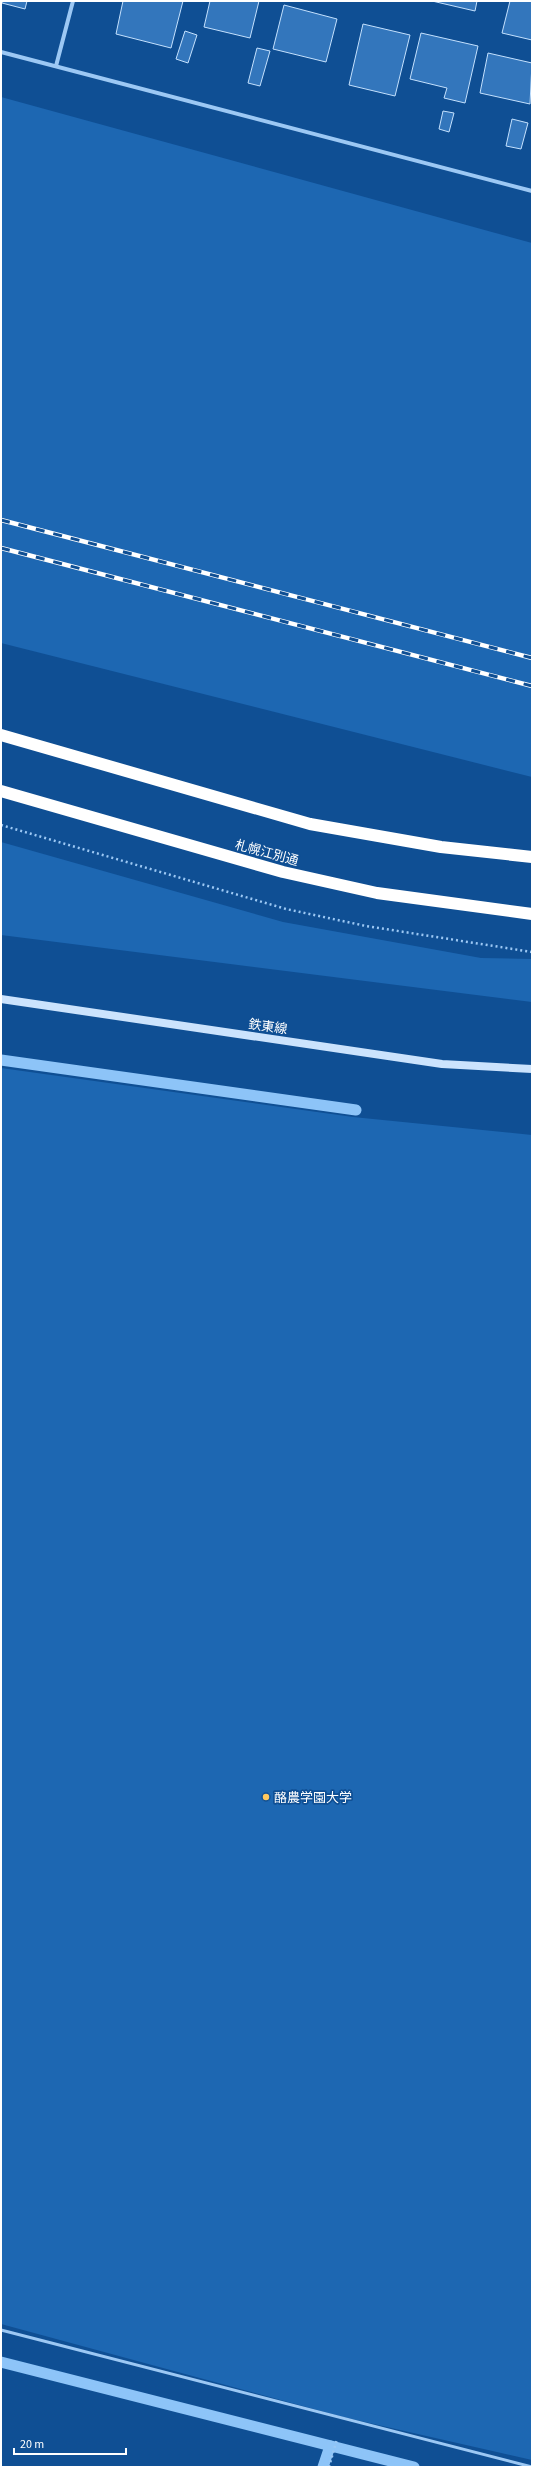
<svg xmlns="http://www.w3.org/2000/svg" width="533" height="2468" viewBox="0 0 533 2468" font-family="'Source Sans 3','Noto Sans JP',sans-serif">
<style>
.green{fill:#1d67b2}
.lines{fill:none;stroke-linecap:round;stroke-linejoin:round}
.stream{stroke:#8dc4f8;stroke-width:11}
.building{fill:#3376bc;stroke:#c4e1fe}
.path{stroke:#9cc8f4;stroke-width:2.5;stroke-dasharray:2 3;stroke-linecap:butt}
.lane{stroke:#9cc8f4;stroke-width:3}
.street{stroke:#9cc8f4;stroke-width:4}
.secondary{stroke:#cbe3fd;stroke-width:8}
.highway{stroke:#fff;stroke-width:12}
.rail-casing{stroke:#fff;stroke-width:4.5}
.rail{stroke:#0f4f94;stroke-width:3;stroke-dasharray:9;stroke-linecap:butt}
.poi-dot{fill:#ffc95f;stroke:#0f4f94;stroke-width:1.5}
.labels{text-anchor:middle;stroke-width:3.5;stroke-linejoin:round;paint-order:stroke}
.street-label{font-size:13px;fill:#fff;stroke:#0f4f94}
.poi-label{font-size:13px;fill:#fff;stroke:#0f4f94;text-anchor:start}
</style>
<rect width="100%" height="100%" fill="#0f4f94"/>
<g class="green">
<polygon points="1,97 532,243 532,777 1,643"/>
<polygon points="1,842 283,922 481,958 532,959 532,1002 1,935"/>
<polygon points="1,1068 353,1117 532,1135 532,2460 343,2417 1,2324"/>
</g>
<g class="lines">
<g class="stream">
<polyline points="1,1060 356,1110"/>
<polyline points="1,2362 414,2467"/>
<polyline points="323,2467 330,2446"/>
</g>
</g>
<g class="building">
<polygon points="2,1 27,1 25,9 2,3"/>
<polygon points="123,1 183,1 171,48 116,34"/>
<polygon points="210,1 259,1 250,38 204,27"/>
<polygon points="432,1 477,1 475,11"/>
<polygon points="510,1 532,1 532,40 502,33"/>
<polygon points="284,5 337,19 326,62 273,49"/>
<polygon points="363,24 410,35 395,96 349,85"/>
<polygon points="185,31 197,35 188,63 176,59"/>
<polygon points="421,33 478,46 465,103 444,98 447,88 410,79"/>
<polygon points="257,48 270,51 260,86 248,83"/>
<polygon points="488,53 532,63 530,104 480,93"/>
<polygon points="443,111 454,113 449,132 439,129"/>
<polygon points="512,119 528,123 521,149 506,146"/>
</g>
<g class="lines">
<g class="path">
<polyline points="1,825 286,909 366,926 532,952"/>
<polyline points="329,2467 337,2439"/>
</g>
<polyline class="lane" points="1,2330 532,2467"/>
<g class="street">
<polyline points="1,52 532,191"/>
<polyline points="56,66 73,1"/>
</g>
<polyline class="secondary" points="1,999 442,1064 532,1069"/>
<g class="highway">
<polyline points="1,735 310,824 441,847 532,857"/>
<polyline points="1,791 283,872 377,893 532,914"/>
</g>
<g class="rail-casing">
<g id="rail">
<polyline points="1,520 532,658"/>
<polyline points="1,548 532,686"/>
</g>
</g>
<use href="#rail" class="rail"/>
</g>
<circle class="poi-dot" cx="266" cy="1797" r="4"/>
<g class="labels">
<g class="street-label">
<text transform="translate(267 852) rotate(15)" y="5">札幌江別通</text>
<text transform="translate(268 1026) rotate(8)" y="5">鉄東線</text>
</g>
<g class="poi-label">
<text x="274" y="1802">酪農学園大学</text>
</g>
</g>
<rect width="533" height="2468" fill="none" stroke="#ffffff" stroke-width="4"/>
<path d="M14 2448v6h112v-6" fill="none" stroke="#ffffff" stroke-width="2"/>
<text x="20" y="2448" font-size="12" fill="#ffffff" stroke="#0f4f94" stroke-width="3" paint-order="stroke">20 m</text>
</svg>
